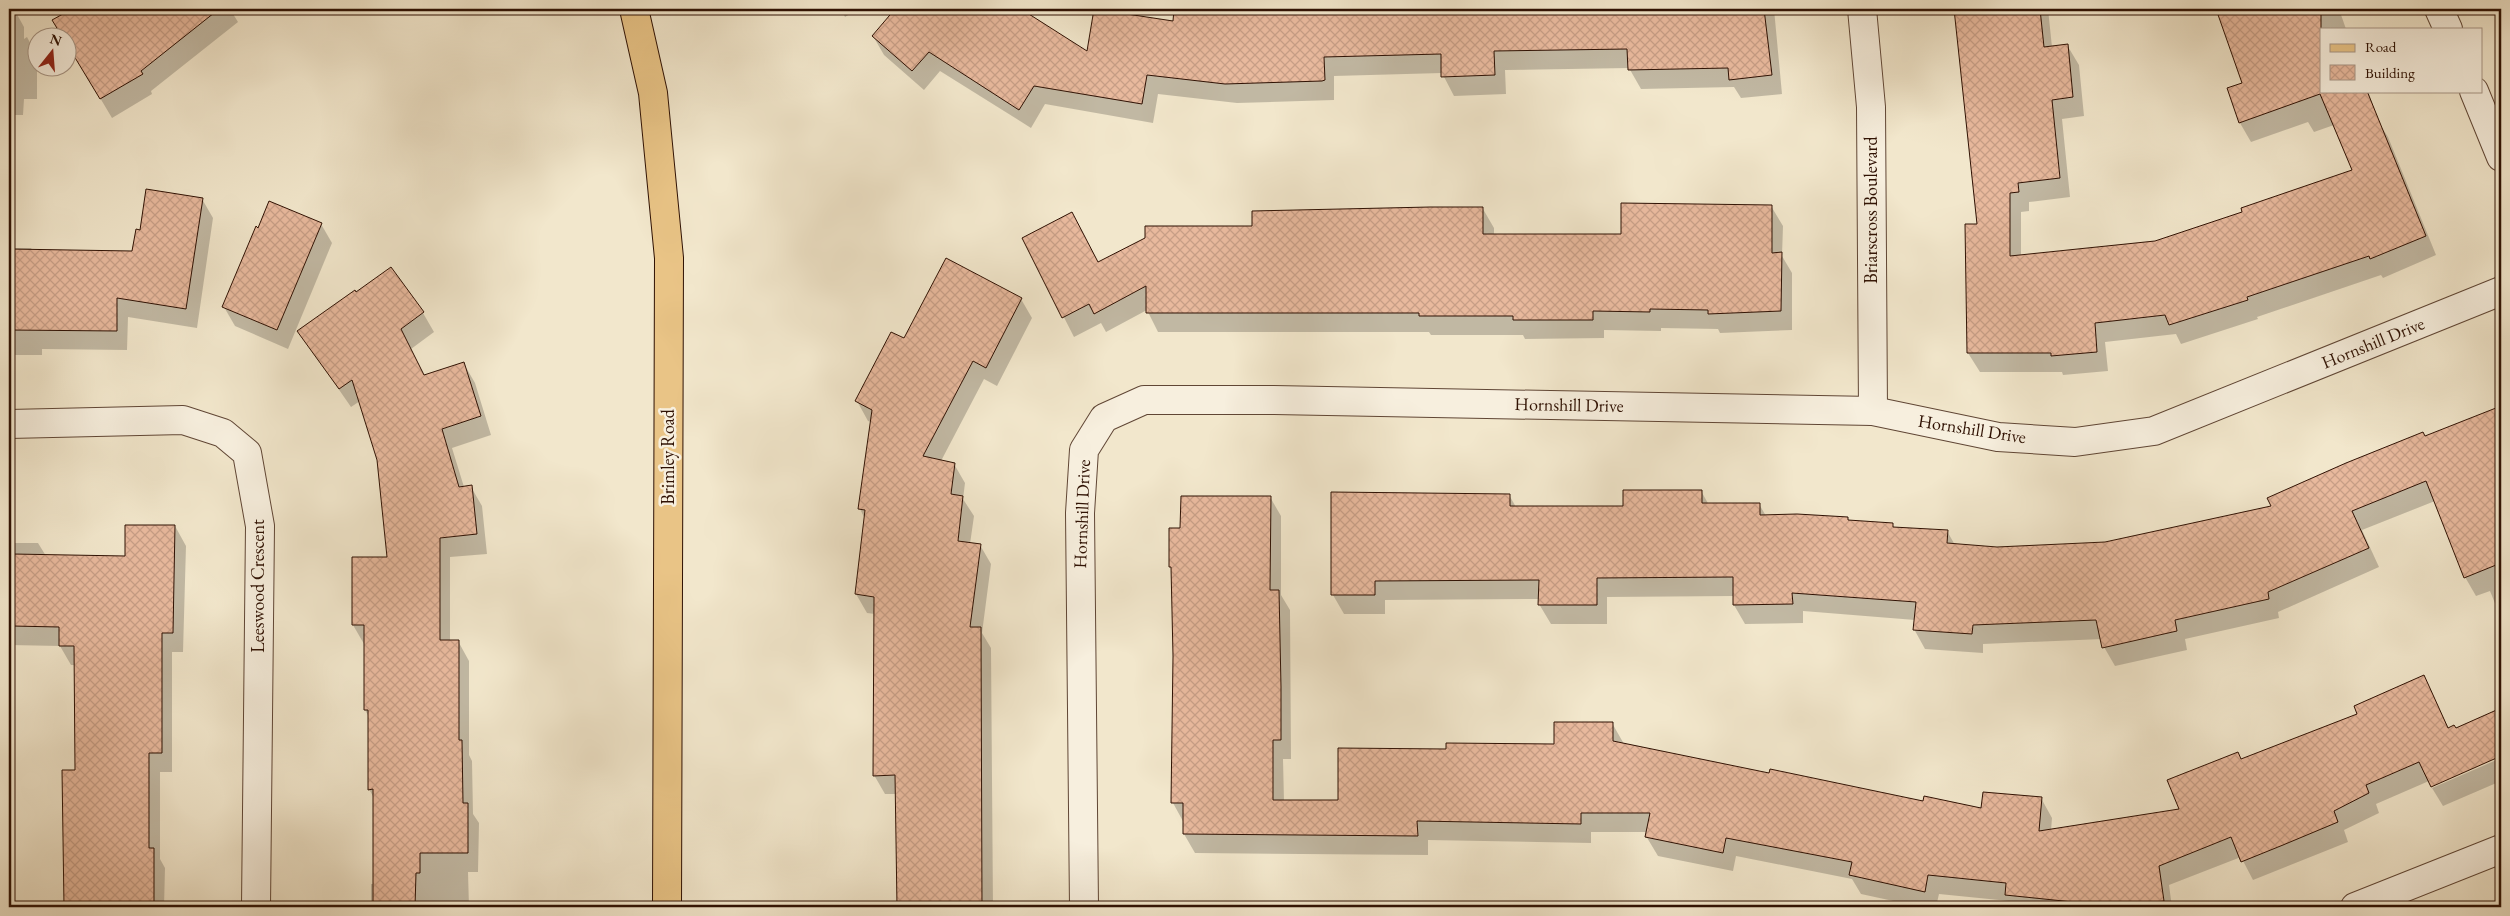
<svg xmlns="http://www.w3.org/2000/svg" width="2510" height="916" viewBox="0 0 2510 916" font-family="'EB Garamond',serif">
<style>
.shadow{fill:#0003}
.building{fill:url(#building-cross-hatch);stroke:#2f1103}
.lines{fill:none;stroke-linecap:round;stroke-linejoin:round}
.minor-casing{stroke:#604635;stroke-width:30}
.major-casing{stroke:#2f1103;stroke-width:30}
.minor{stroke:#f7efde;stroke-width:28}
.major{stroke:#e9c486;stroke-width:28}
.labels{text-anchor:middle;stroke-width:5;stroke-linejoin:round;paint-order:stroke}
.street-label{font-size:18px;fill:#2f1103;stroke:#f7efde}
</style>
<defs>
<pattern id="building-cross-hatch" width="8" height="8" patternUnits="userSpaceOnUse" patternTransform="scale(1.25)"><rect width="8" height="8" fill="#e8b99d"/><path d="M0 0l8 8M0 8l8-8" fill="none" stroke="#c79e86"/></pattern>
</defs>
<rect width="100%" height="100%" fill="#f2e7cc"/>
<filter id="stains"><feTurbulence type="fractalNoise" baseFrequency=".004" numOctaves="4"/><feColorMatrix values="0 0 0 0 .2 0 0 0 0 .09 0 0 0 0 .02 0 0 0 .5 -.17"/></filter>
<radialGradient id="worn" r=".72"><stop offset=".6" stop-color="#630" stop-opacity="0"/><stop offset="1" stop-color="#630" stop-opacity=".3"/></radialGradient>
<g class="shadow">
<polygon points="9,9 14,9 24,27 24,39 27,37 37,56 37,99 24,99 23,115 9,115"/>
<polygon points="74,9 230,9 238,22 151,91 152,94 112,118 68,44 68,38 54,21"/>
<polygon points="841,9 858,9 845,17"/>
<polygon points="897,9 1018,9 1088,53 1096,9 1174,22 1175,9 1774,9 1782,94 1741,98 1734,87 1641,89 1629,68 1505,70 1506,94 1454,96 1442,73 1334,76 1334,100 1237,103 1158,94 1153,123 1045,104 1031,128 940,71 924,90 884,55 873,36"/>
<polygon points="1955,9 2048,9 2052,47 2067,45 2079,65 2084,116 2062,119 2070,197 2029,202 2029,211 2021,212 2021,256 2155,242 2244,213 2353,171 2334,125 2314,132 2308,122 2251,142 2240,123 2228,89 2244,84 2221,9 2339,9 2346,29 2321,29 2321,91 2368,91 2379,123 2388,137 2436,255 2383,278 2381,275 2257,317 2258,319 2181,344 2176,334 2105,342 2108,371 2063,375 2062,372 1980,372 1968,353 1978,225"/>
<polygon points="202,199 213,218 197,328 128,317 127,350 42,349 42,355 9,355 9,248 31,248 33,251 134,252 141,231"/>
<polygon points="1771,206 1783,226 1782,256 1792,273 1792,330 1720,333 1718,329 1661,328 1661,331 1604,330 1604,338 1525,339 1523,335 1431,335 1429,332 1158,332 1147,310 1106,332 1101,323 1074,337 1024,239 1098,263 1253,227 1483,209 1494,228 1494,236 1622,235"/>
<polygon points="321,224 332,243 288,349 235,326 224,307"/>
<polygon points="356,294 423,313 434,332 411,349 425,376 464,364 475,383 491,435 452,448 464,487 471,487 482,506 487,554 450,557 450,641 458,641 469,661 469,755 472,761 473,814 479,823 478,872 468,872 469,907 371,907 371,884 374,884 374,798 369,789 369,717 365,710 364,644 353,625 388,558 379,460 360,401 351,407 299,332"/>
<polygon points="1021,299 1032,318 997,386 984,379 941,461 954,464 965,483 963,499 974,516 970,544 980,545 991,564 982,633 991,648 993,907 898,907 896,794 885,794 874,775 875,614 867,613 856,594 865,519 860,509 871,422 868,421 857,401 905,340"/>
<polygon points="2501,408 2501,618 2490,591 2476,596 2465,577 2435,501 2362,530 2379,567 2278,612 2279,618 2185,639 2187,650 2115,666 2104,647 2102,639 1983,644 1983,653 1925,649 1914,629 1915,620 1803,611 1803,623 1745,624 1734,605 1734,596 1607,597 1607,624 1551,624 1539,604 1540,599 1385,600 1385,614 1344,614 1333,595 1509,495 1516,507 1624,507 1701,491 1709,505 1759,504 1766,516 1848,519 1849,521 1892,524 1894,528 1947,531 1955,545 1996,548 2105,544 2273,507 2424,438"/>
<polygon points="1270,497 1281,516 1281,595 1290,610 1291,759 1283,759 1284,801 1340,801 1448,750 1555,745 1612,723 1624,744 1770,775 1924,802 1983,810 2041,798 2052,818 2051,831 2180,810 2241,760 2359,714 2424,677 2449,729 2455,729 2501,710 2501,756 2432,785 2429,781 2376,804 2379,813 2344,830 2348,842 2253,880 2241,857 2169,885 2172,907 2013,907 2009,901 1939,894 1936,907 1921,907 1861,894 1852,879 1736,856 1733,871 1658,856 1646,836 1647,832 1591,832 1591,843 1428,840 1428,855 1195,853 1184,834 1184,823 1173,803 1174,656 1182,529"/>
<polygon points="175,526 186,546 183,652 172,652 172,772 160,772 160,859 165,868 164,907 65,907 63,771 76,771 76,665 71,665 60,646 9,645 9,543 38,543 46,556 126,557"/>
<polygon points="2501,758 2501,781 2443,806 2432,788"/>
</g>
<g class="building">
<polygon points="72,9 219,9 141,71 143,74 100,99 68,46 68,38 63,38 52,20"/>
<polygon points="895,9 1021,9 1087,51 1094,9 1173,21 1174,9 1764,9 1772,75 1729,80 1728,68 1628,70 1627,49 1494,51 1495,75 1441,77 1441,54 1324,57 1325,80 1322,81 1225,84 1147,75 1142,104 1034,86 1019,110 929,52 912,71 872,36"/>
<polygon points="1954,9 2040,9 2044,47 2068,44 2073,97 2052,100 2060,178 2018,183 2019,192 2010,193 2010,256 2155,241 2242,212 2241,208 2352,170 2320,94 2239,123 2227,88 2242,83 2216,9 2321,9 2321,91 2367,91 2426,236 2370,259 2369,256 2247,297 2248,300 2169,325 2165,315 2095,323 2097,352 2051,356 2051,353 1967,353 1965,224 1977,224"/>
<polygon points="146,189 203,198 186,309 117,298 117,331 9,330 9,249 132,251 136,229 140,230"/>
<polygon points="269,201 322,223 277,330 222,307 256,226 258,228"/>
<polygon points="1621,203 1772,205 1772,253 1782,252 1781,311 1708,314 1708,310 1650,309 1650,312 1593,311 1593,320 1513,320 1513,316 1419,316 1419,313 1146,313 1146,286 1094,314 1089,304 1062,318 1022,238 1072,212 1098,262 1145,238 1145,226 1252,226 1252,211 1430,207 1483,207 1483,234 1621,234"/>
<polygon points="946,258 1022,298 986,368 973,361 923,456 955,463 951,494 963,496 958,541 981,544 970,627 981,627 982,907 897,907 895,775 873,776 874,597 855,594 865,510 858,509 872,410 855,401 891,332 904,338"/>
<polygon points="391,267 424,312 401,329 424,375 464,362 481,416 442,429 459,487 472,485 477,534 440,538 440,640 459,640 459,740 462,740 463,803 468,803 468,853 420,853 420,873 416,873 415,907 373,907 373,789 368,790 368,710 364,710 364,625 352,625 352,557 387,557 377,460 352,380 339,389 297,331 355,290 356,292"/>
<polygon points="2501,406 2501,563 2464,578 2426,481 2352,511 2369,548 2268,592 2269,599 2175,620 2177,631 2102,648 2096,620 1973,625 1972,634 1913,630 1916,602 1792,593 1793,604 1733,605 1733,577 1597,578 1597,605 1538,605 1539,580 1375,581 1375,595 1331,595 1331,492 1510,494 1510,506 1623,506 1623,490 1702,490 1702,503 1760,503 1760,515 1797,514 1848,517 1848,520 1893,523 1893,527 1948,530 1947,543 1997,547 2105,542 2271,506 2267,498 2346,463 2423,432 2425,436"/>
<polygon points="1181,496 1271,496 1270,590 1279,590 1281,687 1281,740 1273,740 1273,800 1338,800 1338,748 1446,749 1446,743 1554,744 1554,722 1613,722 1613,741 1769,773 1770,769 1923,801 1924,796 1981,808 1983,792 2042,797 2039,831 2179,809 2167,780 2238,752 2241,759 2357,714 2354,706 2424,675 2448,728 2454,725 2456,728 2501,708 2501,756 2431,787 2419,762 2366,785 2369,793 2334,811 2338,822 2283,845 2241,862 2231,837 2159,866 2164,901 2121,907 2083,907 2083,903 2005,895 2006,883 1928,875 1925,892 1849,875 1852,862 1726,838 1723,853 1645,837 1650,813 1581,813 1581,824 1417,821 1418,836 1183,834 1183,803 1171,803 1173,656 1171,567 1169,567 1169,528 1180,528"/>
<polygon points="125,525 175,525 173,633 162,633 162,753 149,753 149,848 154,848 154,907 64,907 62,770 75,770 74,646 59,646 59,627 12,626 13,554 125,556"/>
</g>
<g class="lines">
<g class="minor-casing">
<g id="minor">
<polyline points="1862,9 1871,107 1873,411"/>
<polyline points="2439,9 2448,29"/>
<polyline points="2474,91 2501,157"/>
<polyline points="9,424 183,420 223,433 247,453 260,526 256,907"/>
<polyline points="1084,907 1080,513 1084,450 1104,418 1144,400 1274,400 1873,411 1998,437 2075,442 2154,431 2501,291"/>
<polyline points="2355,907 2501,849"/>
</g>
</g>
<g class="major-casing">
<polyline id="major" points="634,9 653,93 669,258 667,907"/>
</g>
<use href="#minor" class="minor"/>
<use href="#major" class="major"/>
</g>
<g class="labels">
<g class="street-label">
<text transform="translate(1871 210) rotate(-90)" y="6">Briarscross Boulevard</text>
<text transform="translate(2373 343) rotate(-22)" y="6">Hornshill Drive</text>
<text transform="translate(1569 405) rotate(1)" y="6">Hornshill Drive</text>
<text transform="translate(1972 429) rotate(9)" y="6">Hornshill Drive</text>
<text transform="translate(668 457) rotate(-90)" y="6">Brimley Road</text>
<text transform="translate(1082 514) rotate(-88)" y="6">Hornshill Drive</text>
<text transform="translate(258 586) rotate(-90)" y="6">Leeswood Crescent</text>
</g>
</g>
<rect width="2510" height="916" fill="none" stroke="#f2e7cc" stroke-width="30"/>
<rect x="10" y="10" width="2490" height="896" fill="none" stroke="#2f1103" stroke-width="2.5"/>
<rect x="15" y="15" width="2480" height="886" fill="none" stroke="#2f1103"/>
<rect x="2320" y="28" width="162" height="65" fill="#f7efde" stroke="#a79686"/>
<rect x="2330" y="44" width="25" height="8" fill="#e9c486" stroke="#a79686"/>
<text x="2365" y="52" font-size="15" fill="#2f1103">Road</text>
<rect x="2330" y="65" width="25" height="15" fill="url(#building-cross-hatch)" stroke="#a79686"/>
<text x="2365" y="78" font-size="15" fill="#2f1103">Building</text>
<g transform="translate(52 52) rotate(17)"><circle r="24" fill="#f7efde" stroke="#a79686"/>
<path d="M0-4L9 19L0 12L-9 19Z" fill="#8f2418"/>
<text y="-8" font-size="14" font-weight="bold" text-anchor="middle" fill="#2f1103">N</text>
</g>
<rect width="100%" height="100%" filter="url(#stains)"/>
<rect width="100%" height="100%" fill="url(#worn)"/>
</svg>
